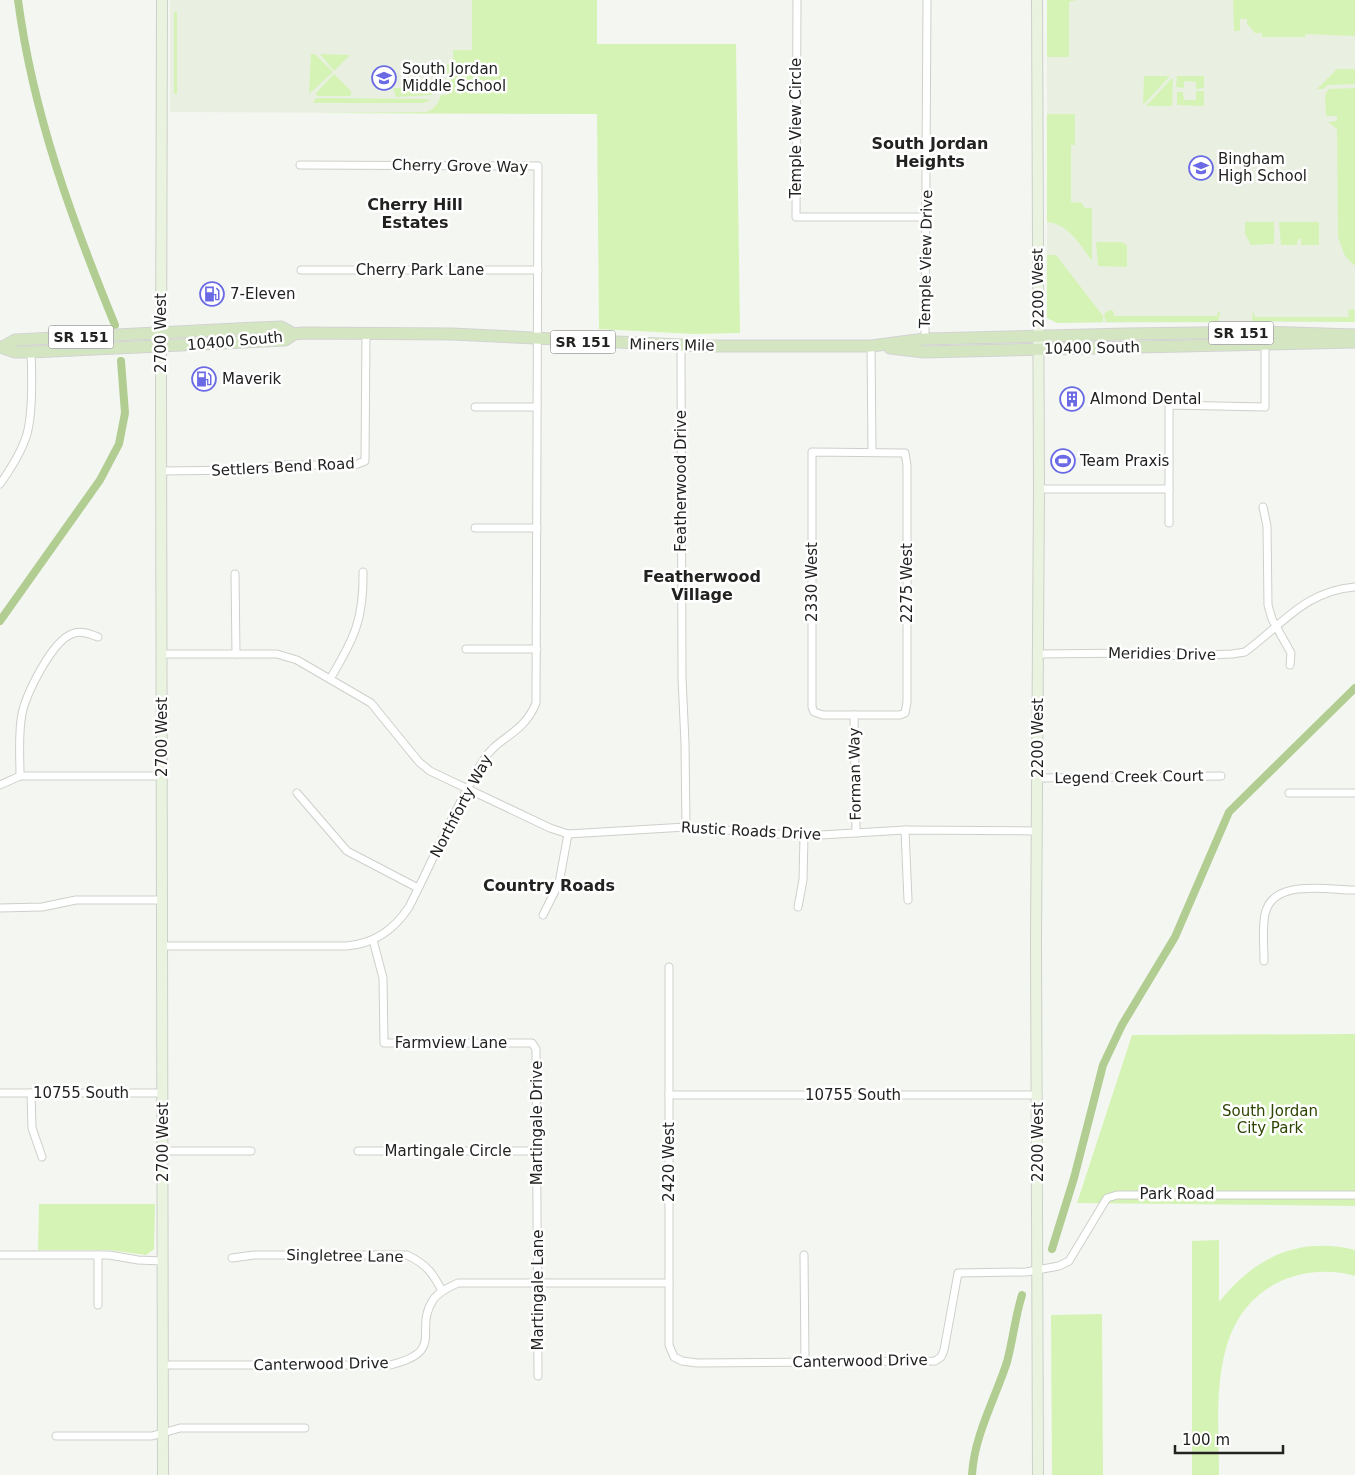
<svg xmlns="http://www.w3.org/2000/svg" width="1355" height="1475" viewBox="0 0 1355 1475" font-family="'DejaVu Sans',sans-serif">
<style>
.built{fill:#e9f0e2}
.green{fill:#d5f3b5}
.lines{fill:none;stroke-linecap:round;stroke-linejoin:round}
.canal{stroke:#b1cd91;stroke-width:8}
.street-casing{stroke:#cdd0ca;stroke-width:9}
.secondary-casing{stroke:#cdd0ca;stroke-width:12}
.primary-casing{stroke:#d3d3d3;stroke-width:13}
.street{stroke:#fff;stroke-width:7}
.secondary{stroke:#eaf3e0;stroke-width:10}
.primary{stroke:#d4e6c1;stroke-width:11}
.labels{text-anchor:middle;stroke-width:5;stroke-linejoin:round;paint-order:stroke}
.shield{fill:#fff;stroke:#646564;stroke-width:1}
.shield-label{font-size:14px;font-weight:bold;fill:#222321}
.poi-label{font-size:15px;fill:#222321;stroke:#fff;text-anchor:start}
.street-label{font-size:15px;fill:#222321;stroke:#fff}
.park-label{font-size:15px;fill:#2d4501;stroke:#fff}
.neighbourhood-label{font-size:16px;font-weight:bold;fill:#222321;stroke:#fff}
</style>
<rect width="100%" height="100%" fill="#f4f7f1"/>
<g class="built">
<polygon points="170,0 597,0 597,114 170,112"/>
<polygon points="1047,0 1355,0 1355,322 1057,323 1047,318"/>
</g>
<g class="green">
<path d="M472,0H597V44H736L740,333L694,334L599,329L597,114L313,113L426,112C435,109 438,104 441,95H447V64H453V50H472Z"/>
<polygon points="1047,0 1076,0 1069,2 1069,57 1047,57"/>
<polygon points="1233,0 1355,0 1355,36 1306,34 1305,37 1262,37 1262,33 1255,33 1247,24 1247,19 1240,19 1240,31 1234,31"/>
<polygon points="174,12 177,12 177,94 174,93"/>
<polygon points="311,54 315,54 333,72 309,94"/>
<polygon points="320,54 350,55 334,71"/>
<polygon points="1337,69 1355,69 1355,84 1328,85 1323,89 1317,89"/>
<polygon points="334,74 351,91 351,96 317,96 316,93"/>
<polygon points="1144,76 1170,76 1144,104 1143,103"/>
<polygon points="1204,76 1204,88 1196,89 1196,82 1184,81 1184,88 1176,87 1177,76"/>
<polygon points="1171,79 1173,79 1172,106 1146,106"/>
<polygon points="393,88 432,88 432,95 396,97"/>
<polygon points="1355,88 1355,266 1345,256 1338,237 1337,129 1328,122 1337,121 1337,116 1326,116 1325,95 1329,89"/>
<polygon points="1196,91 1204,91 1204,106 1177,105 1177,92 1183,92 1184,100 1196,100"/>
<polygon points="316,98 428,99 430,100 424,103 313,103"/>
<path d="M1047,114H1075V145H1071V202L1082,203L1085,208H1092V261C1080,245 1069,224 1047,222Z"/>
<polygon points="1245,222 1274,222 1274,244 1251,245 1245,234"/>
<polygon points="1279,222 1319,222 1319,245 1301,245 1301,239 1298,239 1297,245 1281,245"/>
<polygon points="1096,242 1121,242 1127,245 1127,267 1098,266"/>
<polygon points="1047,255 1056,255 1103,316 1103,322 1057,323 1047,318"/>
<polygon points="1354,309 1355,321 1353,322 1252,321 1253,311 1255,317 1349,317 1348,310"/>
<polygon points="1110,310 1113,311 1114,316 1217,316 1218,310 1220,314 1218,321 1215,322 1106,322 1104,314"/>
<polygon points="1355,1034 1355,1206 1077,1203 1132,1035"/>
<polygon points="39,1204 155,1204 154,1249 146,1255 109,1250 38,1250"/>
<path d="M1219,1240V1302C1254,1258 1298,1236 1355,1250V1276C1330,1269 1305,1271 1281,1281C1207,1315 1219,1408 1219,1475H1192V1241Z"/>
<polygon points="1102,1314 1103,1475 1052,1475 1051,1315"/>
</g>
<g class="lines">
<g class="canal">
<path d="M18,0C33,114 72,220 115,325"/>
<polyline points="0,621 100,480 119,444 125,413 121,361"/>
<polyline points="1052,1249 1074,1178 1103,1065 1122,1025 1175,937 1229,812 1355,688"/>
<path d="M972,1475C974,1436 995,1399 1007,1362C1013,1340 1015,1317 1022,1295"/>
</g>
<g class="street-casing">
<g id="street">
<polyline points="797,0 796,217 926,217"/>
<polyline points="301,270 538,270"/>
<polyline points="925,339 927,0"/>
<polyline points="681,346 682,678 685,743 686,827"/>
<polyline points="871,346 872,452"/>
<polyline points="475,407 537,407"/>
<polygon points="812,452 905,453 907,465 907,702 905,713 900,715 823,715 814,712 812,707"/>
<polyline points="162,471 244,470 280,465 355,465 365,461 366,332"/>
<path d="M0,484C10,470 19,456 25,440C33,420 32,375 31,352"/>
<polyline points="1039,489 1169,489"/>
<polyline points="1263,507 1267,526 1268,605 1272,619 1291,653 1290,665"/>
<polyline points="1169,523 1169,405 1265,407 1265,344"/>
<polyline points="475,528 537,528"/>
<polyline points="235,574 236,654"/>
<polyline points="466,649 537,649"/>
<polyline points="162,654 277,654 297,660 371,703 419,762 430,771 550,828 568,834 686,827 804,836 905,830 1037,831"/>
<path d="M1038,654L1136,653L1182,656L1232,654L1245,652C1283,624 1305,591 1355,587"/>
<path d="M330,679C354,639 364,619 363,572"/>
<polyline points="854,715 856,833"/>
<path d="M20,776C20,756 18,734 22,714C26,694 52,641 72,634C80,630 90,634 98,637"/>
<polyline points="1037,778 1221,776"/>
<polyline points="0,785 20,776 162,776"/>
<polyline points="297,793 347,851 418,888"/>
<polyline points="1289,793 1355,793"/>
<polyline points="905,830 908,900"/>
<polyline points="798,907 803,880 804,836"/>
<polyline points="0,908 42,907 76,900 163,900"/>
<polyline points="543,915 559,883 568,834"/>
<polyline points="373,940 383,978 384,1043 532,1043 536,1049 538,1376"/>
<path d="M163,946H346C374,944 394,930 409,907C433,860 454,810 481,764C496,736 523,736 536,703L538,166L300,165"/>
<path d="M1264,961C1264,946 1262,929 1265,914C1273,878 1327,890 1355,890"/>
<polyline points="669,967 669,1345 674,1357 682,1361 697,1363 935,1361 941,1357 944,1350 958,1273 1026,1272 1059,1266 1069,1261 1107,1198 1117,1195 1355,1195"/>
<polyline points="0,1093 163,1093"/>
<polyline points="31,1093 32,1128 42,1157"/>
<polyline points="669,1095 1038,1095"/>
<polyline points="163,1151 251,1151"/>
<polyline points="358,1151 538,1151"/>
<polyline points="0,1255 109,1255 138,1260 163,1261"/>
<polyline points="98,1255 98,1305"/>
<polyline points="804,1255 805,1362"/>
<path d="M232,1258L254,1255H407C426,1264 433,1273 442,1291"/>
<path d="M163,1365H390C447,1351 413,1331 433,1300C438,1292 449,1287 458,1283H669"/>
<polyline points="56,1436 152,1436 180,1428 305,1428"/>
</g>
</g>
<g class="secondary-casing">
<g id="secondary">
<polyline points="162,0 161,390 163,1475"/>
<polyline points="1037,0 1039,489 1036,942 1038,1475"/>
</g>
</g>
<g class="primary-casing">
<g id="primary">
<polyline points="0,347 15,352 31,352 285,340 294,334 303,333 452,334 701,346 871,346 925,339 1126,334 1266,332 1355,335"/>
<polyline points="3,347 15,340 257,328 281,327 294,334"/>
<polyline points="890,348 924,352 1355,342"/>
</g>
</g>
<use href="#street" class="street"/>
<use href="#secondary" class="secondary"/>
<use href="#primary" class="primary"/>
</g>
<defs>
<g id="school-ring" transform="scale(1.25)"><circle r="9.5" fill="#fff" stroke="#696ae4" stroke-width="1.5"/><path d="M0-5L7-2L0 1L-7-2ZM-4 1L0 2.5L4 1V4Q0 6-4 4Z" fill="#696ae4"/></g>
<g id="fuel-ring" transform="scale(1.25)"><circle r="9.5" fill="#fff" stroke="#696ae4" stroke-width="1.5"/><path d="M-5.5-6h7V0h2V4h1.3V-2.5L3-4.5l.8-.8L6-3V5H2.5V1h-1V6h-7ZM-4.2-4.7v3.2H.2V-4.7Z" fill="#696ae4"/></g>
<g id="building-ring" transform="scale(1.25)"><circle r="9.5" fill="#fff" stroke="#696ae4" stroke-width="1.5"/><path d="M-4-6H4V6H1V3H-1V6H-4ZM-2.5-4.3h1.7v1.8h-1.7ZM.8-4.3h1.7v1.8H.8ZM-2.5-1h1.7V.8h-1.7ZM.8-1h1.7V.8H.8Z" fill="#696ae4"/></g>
<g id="stadium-ring" transform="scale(1.25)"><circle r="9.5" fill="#fff" stroke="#696ae4" stroke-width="1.5"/><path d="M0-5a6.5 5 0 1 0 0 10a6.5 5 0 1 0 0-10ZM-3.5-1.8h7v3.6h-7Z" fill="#696ae4"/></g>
</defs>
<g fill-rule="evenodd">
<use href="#school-ring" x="384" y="78"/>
<use href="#school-ring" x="1201" y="168"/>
<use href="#fuel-ring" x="212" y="294"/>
<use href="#fuel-ring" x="204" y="379"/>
<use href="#building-ring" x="1072" y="399"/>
<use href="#stadium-ring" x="1063" y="461"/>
</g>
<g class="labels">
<g class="shield">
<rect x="1208.5" y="321.5" width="65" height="23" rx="4"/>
<rect x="48.5" y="325.5" width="65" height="23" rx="4"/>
<rect x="550.5" y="330.5" width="65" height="23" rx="4"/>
</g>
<g class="shield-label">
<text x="1241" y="338">SR 151</text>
<text x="81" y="342">SR 151</text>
<text x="583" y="347">SR 151</text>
</g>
<g class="poi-label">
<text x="402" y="74">South Jordan<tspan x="402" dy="17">Middle School</tspan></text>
<text x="1218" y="164">Bingham<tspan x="1218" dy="17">High School</tspan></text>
<text x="230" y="299">7-Eleven</text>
<text x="222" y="384">Maverik</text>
<text x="1090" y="404">Almond Dental</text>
<text x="1080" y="466">Team Praxis</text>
</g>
<g class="street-label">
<text transform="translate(796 128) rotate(-90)" y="5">Temple View Circle</text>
<text transform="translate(460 166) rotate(1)" y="5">Cherry Grove Way</text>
<text transform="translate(926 259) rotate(-89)" y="5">Temple View Drive</text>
<text x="420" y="275">Cherry Park Lane</text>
<text transform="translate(1038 288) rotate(-91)" y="5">2200 West</text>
<text transform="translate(161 333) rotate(-90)" y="5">2700 West</text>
<text transform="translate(235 341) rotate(-5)" y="5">10400 South</text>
<text transform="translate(672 345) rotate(1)" y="5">Miners Mile</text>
<text transform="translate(1092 348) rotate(-1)" y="5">10400 South</text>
<text transform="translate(283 467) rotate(-3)" y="5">Settlers Bend Road</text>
<text transform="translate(681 481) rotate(-90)" y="5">Featherwood Drive</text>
<text transform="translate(812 582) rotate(-90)" y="5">2330 West</text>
<text transform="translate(907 583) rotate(-90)" y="5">2275 West</text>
<text transform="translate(1162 654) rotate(1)" y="5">Meridies Drive</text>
<text transform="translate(162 737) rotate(-90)" y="5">2700 West</text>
<text transform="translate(1038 738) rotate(-90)" y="5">2200 West</text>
<text transform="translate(855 774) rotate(-91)" y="5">Forman Way</text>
<text transform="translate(1129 777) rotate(-1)" y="5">Legend Creek Court</text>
<text transform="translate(461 806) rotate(-62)" y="5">Northforty Way</text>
<text transform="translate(751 831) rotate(3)" y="5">Rustic Roads Drive</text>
<text x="451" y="1048">Farmview Lane</text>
<text x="81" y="1098">10755 South</text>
<text x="853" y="1100">10755 South</text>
<text transform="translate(537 1123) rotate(-90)" y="5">Martingale Drive</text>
<text transform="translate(163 1142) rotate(-90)" y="5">2700 West</text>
<text transform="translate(1038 1142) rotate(-90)" y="5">2200 West</text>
<text x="448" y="1156">Martingale Circle</text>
<text transform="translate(669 1162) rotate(-90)" y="5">2420 West</text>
<text x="1177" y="1199">Park Road</text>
<text transform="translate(345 1256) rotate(1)" y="5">Singletree Lane</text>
<text transform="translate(538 1290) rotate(-90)" y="5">Martingale Lane</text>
<text transform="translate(860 1361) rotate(-1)" y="5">Canterwood Drive</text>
<text transform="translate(321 1364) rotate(-1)" y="5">Canterwood Drive</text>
</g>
<g class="park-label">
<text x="1270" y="1116">South Jordan<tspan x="1270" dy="17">City Park</tspan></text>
</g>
<g class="neighbourhood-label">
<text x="930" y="149">South Jordan<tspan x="930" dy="18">Heights</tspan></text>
<text x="415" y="210">Cherry Hill<tspan x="415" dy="18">Estates</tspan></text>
<text x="702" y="582">Featherwood<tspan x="702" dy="18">Village</tspan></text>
<text x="549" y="891">Country Roads</text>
</g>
</g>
<path d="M1175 1445v8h108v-8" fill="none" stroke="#222321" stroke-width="2.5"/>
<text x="1182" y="1445" font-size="15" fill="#222321" stroke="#ffffff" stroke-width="4" paint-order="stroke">100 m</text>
</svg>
